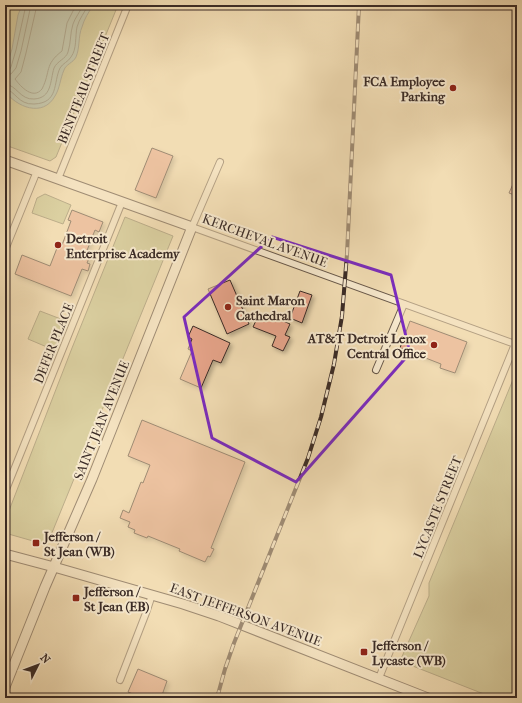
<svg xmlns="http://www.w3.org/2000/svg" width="522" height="703" viewBox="0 0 522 703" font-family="'IM FELL French Canon',serif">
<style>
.green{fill:#bec08a;stroke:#7c7658}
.water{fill:#9bbbb0;stroke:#748179}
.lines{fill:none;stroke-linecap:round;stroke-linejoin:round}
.shore{stroke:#6a736b;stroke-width:1}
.building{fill:#e6a48a;stroke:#3a2b26;filter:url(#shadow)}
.street-casing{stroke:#68584a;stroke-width:8}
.secondary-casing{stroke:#3a2b26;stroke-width:11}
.street{stroke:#f7e9ce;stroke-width:6}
.secondary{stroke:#f7e9ce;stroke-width:9}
.rail-casing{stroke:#3a2b26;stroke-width:4}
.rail{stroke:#f7e9ce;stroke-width:2.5;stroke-dasharray:8;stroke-linecap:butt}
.marked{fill:none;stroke:#7b2cbf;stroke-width:3;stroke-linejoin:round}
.poi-dot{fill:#8f2418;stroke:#f7e9ce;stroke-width:1.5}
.labels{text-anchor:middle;stroke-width:4;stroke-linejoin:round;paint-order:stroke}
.poi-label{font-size:13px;font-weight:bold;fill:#3a2b26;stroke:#f7e9ce;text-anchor:start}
.street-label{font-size:13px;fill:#3a2b26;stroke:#f7e9ce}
</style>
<defs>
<filter id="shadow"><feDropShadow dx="2.5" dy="2.5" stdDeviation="2" flood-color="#0004"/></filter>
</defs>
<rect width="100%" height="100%" fill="#f2ddb4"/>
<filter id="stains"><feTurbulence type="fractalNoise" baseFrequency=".005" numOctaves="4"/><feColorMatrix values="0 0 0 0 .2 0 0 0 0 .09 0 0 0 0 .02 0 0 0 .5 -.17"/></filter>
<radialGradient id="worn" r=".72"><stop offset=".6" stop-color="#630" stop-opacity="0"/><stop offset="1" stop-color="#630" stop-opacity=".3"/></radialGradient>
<g class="green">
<polygon points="5,5 118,5 56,157 50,161 5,145"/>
<polygon points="45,194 71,205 63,224 32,213 37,198"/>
<polygon points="125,217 173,236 47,545 5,533 5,521 72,348"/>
<polygon points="40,311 66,321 54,350 28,339"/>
<polygon points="517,370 517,698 494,698 400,661 429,596 429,583"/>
</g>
<path class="water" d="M22,5H93C89,12 84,19 82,27C78,36 80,48 76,57C73,63 66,64 64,70C60,79 60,88 55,96C43,118 16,107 5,91V72L12,49L18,15Z"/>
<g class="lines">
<g class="shore">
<path d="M37,5L26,53L21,72L15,79C21,87 33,100 42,89C51,71 44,65 62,51L67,23L76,5"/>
<polyline points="5,70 9,70 11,67 16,50 26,5"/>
<polyline points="5,75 11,74 16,68 21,51 31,5"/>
<path d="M5,84C17,85 20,100 34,99C52,98 50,81 54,68C57,61 66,59 68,52C71,43 70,33 73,24C75,18 80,12 83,5"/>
<path d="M5,89C15,90 18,105 34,104C59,103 53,83 60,68C63,63 68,62 71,57C77,49 75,37 77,27C79,19 85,12 88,5"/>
</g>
</g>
<g class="building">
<polygon points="152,148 173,156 156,198 135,190"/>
<polygon points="517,175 517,196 509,193"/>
<polygon points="72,210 103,222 99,232 95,230 86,253 91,254 87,263 90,264 88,271 82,269 71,296 15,274 22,255 50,266 59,243 62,245 71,221 68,220"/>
<polygon points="230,280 249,324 227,334 208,289"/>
<polygon points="300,291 312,295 302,323 290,318"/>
<polygon points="259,314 270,319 272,316 290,324 285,335 290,337 283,351 272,346 276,336 253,327"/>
<polygon points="410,321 467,342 455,373 440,368 441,364 400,348"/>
<polygon points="193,326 230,343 221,363 213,360 201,388 180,379 192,351 188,349 192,339 188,337"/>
<polygon points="142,420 245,462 211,548 214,549 210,557 208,556 205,562 179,551 180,549 148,536 147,538 134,533 135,530 128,527 130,522 120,518 123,510 129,513 141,482 143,483 150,465 128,456"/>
<polygon points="138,669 167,681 161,698 143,698 128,692"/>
</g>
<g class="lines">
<g class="street-casing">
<g id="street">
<polyline points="220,162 192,227 515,344 379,678"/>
<polyline points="58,179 128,5"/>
<polyline points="5,250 37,171"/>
<polyline points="376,370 404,304"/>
<polyline points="5,492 122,202"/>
<polyline points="120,680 146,613 152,595"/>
</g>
</g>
<g class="secondary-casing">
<g id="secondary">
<polyline points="5,160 192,227 92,479 45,587 5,687"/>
<polyline points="5,554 54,567 183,604 219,616 428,698"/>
</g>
</g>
<use href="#street" class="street"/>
<use href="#secondary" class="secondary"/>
<g class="rail-casing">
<polyline id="rail" points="217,698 225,669 234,643 308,458 321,417 334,364 342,316 347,254 359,5"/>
</g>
<use href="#rail" class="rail"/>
</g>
<path d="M0 0H522V703H0ZM272,237L391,275L410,353L296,482L212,438L184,317Z" fill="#f2ddb4" fill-opacity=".55" fill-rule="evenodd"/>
<path class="marked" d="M272,237L391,275L410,353L296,482L212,438L184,317Z"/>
<g class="poi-dot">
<circle cx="453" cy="88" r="4"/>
<circle cx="58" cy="245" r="4"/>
<circle cx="228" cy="307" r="4"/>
<circle cx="434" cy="345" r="4"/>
<rect x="32" y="539" width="8" height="8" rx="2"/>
<rect x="72" y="594" width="8" height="8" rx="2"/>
<rect x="360" y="648" width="8" height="8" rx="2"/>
</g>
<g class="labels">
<g class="poi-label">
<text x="445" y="86" text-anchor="end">FCA Employee<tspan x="445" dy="15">Parking</tspan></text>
<text x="66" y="243">Detroit<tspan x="66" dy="15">Enterprise Academy</tspan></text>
<text x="236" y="305">Saint Maron<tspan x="236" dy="15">Cathedral</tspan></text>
<text x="426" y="343" text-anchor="end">AT&amp;T Detroit Lenox<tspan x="426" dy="15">Central Office</tspan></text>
<text x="44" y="541">Jefferson /<tspan x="44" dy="15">St Jean (WB)</tspan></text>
<text x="84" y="596">Jefferson /<tspan x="84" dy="15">St Jean (EB)</tspan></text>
<text x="372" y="650">Jefferson /<tspan x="372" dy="15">Lycaste (WB)</tspan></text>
</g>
<g class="street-label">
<text transform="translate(83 88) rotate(-68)" y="5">BENITEAU STREET</text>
<text transform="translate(265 240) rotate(20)" y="5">KERCHEVAL AVENUE</text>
<text transform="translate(53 343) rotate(-68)" y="5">DEFER PLACE</text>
<text transform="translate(101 420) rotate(-68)" y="5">SAINT JEAN AVENUE</text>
<text transform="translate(437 507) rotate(-68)" y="5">LYCASTE STREET</text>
<text transform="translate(246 614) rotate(20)" y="5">EAST JEFFERSON AVENUE</text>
</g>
</g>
<rect width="522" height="703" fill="none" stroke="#f2ddb4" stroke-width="20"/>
<rect x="6" y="6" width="510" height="691" fill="none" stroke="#3a2b26" stroke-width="2"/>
<rect x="10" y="10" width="502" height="683" fill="none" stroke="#3a2b26"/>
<g transform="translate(38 665) rotate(48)" stroke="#f7e9ce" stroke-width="3" paint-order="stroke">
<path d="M0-3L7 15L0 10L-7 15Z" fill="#3a2b26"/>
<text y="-6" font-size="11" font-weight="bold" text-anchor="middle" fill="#3a2b26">N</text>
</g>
<rect width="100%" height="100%" filter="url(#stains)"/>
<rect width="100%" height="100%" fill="url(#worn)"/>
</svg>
